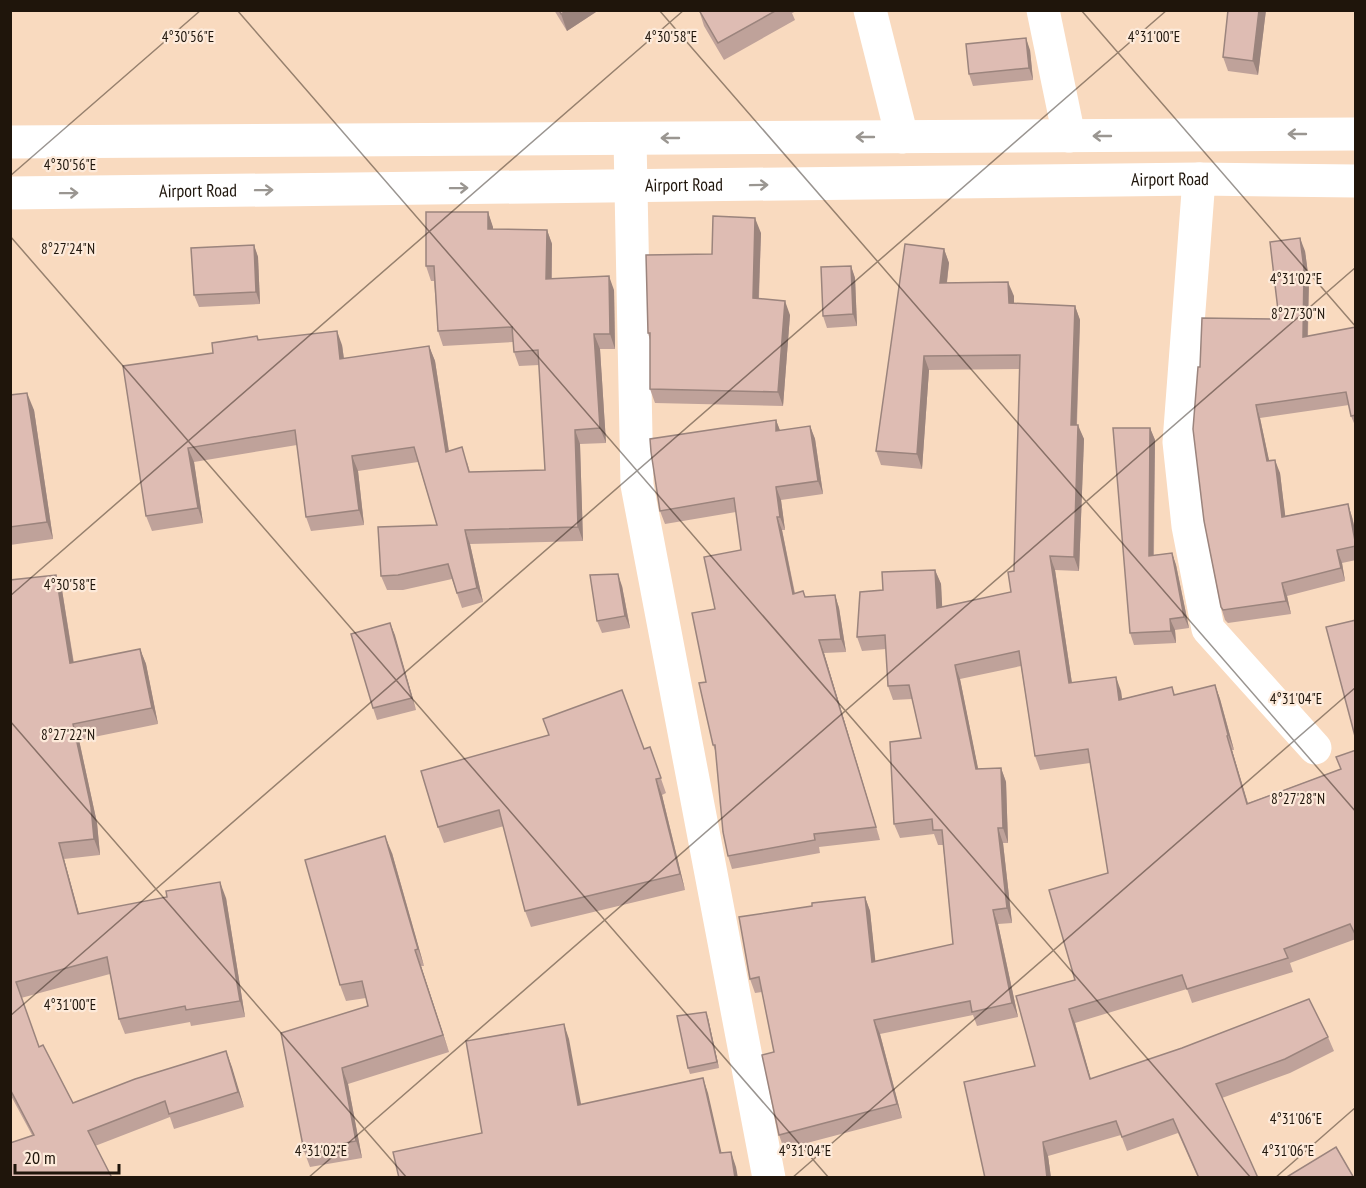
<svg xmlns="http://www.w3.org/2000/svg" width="1366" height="1188" viewBox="0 0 1366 1188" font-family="'PT Sans Narrow',sans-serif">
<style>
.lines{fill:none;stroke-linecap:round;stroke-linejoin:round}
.street{stroke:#fff;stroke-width:33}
.highway{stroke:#fff;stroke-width:33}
.wall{fill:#bfa29a}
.shaded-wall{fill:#9b847d}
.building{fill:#debcb3;stroke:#9b847d;stroke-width:1.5}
.oneway{stroke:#9a9691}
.ticks{fill:none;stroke:#1f150b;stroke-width:1.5;stroke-opacity:0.45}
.labels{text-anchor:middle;stroke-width:4.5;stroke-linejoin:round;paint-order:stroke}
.street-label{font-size:18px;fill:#1f150b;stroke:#fdeada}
.ticks-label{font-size:15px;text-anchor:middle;fill:#1f150b;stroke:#fdeada;stroke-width:4.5;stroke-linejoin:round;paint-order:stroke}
</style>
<rect width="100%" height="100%" fill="#f9dabf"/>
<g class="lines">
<g class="street">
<polyline points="870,10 902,137"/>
<polyline points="1043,10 1069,136"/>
<polyline points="630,139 637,485 769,1178"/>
<polyline points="1199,179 1179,442 1188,526 1208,629 1315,748"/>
</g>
<g class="highway">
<polyline points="10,142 1356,134"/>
<path id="s1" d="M10,193L1199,179L1356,181"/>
</g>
</g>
<g class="wall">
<polygon points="554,10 599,10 567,31"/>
<polygon points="699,10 799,10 792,13 795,20 724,60 704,26"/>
<polygon points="1228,10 1266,10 1258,75 1228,71 1223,57"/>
<polygon points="1030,50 1033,80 973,86 969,74"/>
<polygon points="488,212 493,229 547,230 552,244 552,279 614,290 615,349 600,349 606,443 580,444 583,541 470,544 483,602 462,608 452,579 403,590 387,590 381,576 437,525 418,462 358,471 364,525 311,531 306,517 297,445 194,462 203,523 152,531 146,516 213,353 259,340 342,345 344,359 429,346 435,361 449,451 467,462 470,472 545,470 539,365 519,366 514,352 513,342 443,346 438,331 434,281 431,281 426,266"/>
<polygon points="761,233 759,299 790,315 783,406 655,403 650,389 650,340 648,333 712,254"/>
<polygon points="254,245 258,257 260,304 199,307 194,295"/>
<polygon points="944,249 949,263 947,283 1014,296 1014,303 1075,306 1080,320 1077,425 1084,439 1079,571 1055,570 1072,683 1121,691 1122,699 1172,687 1175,695 1215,685 1220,699 1234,750 1232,750 1248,803 1341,769 1356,750 1356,939 1290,963 1293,972 1192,1003 1187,989 1075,1023 1091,1079 1328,1037 1334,1051 1290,1073 1222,1098 1258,1178 1198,1178 1178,1133 1127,1151 1121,1135 1048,1156 1051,1178 985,1178 1035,1066 1075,980 1108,873 1090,763 1040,770 1035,756 1021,666 960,679 978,769 1001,768 1006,782 1008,843 1003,843 1012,923 998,924 1018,1017 977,1026 973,1015 880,1034 902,1118 784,1149 779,1135 774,1052 762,992 755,993 750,979 812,906 865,897 870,911 875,961 953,944 943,845 938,845 934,834 900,838 894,824 921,738 912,699 893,700 888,686 886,649 862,651 857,637 883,590 935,570 941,584 942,607 1011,592 1014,571 1020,369 929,370 922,469 881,465 876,451"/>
<polygon points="1305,251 1309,281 1308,336 1356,327 1356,428 1351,416 1349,405 1260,418 1269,461 1280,473 1285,516 1348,504 1352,517 1356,534 1356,560 1342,563 1345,581 1287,596 1291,614 1228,623 1225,620 1221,607 1200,367 1279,319"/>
<polygon points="851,266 855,278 857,326 827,328 823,316"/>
<polygon points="10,395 34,410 53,539 10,545"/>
<polygon points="776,420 780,431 810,426 815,439 823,494 781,500 785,530 782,530 795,593 805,597 835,595 839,608 846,652 824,653 880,840 819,847 820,853 732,869 728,856 716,753 713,745 706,682 715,609 741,550 736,512 665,524 660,511"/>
<polygon points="1150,428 1155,440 1154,555 1172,553 1176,565 1189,628 1175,630 1176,643 1134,645 1130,633"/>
<polygon points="10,580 62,590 74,663 140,649 146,664 158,724 79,740 97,823 100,855 64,859 79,913 226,898 245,1017 191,1026 190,1022 125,1034 119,1019 110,974 21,998 39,1047 73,1103 226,1051 244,1107 174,1129 170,1117 95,1146 32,1135 10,1094"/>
<polygon points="622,586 630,628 602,633 597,621"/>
<polygon points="390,623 416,710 377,720 373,708"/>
<polygon points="650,747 666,793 662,795 685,890 531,927 525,911 504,826 444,843 438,827"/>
<polygon points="392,853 424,966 421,966 449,1052 348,1084 362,1158 310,1167 304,1151 368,1006 366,998 346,1001 340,985"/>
<polygon points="708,1018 719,1068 690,1074 688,1068"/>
</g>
<g class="shaded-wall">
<polygon points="567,10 599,10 567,31 561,14"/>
<polygon points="1259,10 1266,10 1258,75 1253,61"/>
<polygon points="1026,38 1030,50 1033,80 1029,68"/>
<polygon points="488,212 493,227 493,244 488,229"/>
<polygon points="755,218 761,233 758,313 753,298"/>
<polygon points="547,230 552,244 551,294 546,279"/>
<polygon points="1300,238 1305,251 1309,281 1307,349 1303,337"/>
<polygon points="254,245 258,257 260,304 256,292"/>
<polygon points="944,249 949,263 945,297 940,283"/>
<polygon points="851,266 855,278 857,326 853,314"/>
<polygon points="609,276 614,290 615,349 610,334"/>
<polygon points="1008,282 1014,296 1014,317 1009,303"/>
<polygon points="785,301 790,315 783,406 778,392"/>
<polygon points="1075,306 1080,320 1076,439 1071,425"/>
<polygon points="337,331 342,345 346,374 340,359"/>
<polygon points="594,334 600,349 606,443 600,428"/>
<polygon points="429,346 435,361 451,466 446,452"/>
<polygon points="924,356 929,370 922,469 917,454"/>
<polygon points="27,393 34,410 53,539 47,522"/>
<polygon points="1256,405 1260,418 1272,474 1267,461"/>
<polygon points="776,420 781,433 776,431"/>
<polygon points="1078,425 1084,439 1079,571 1074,557"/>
<polygon points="810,426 815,439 823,494 818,481"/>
<polygon points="1150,428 1155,440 1153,568 1149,556"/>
<polygon points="575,430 580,444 583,541 578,527"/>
<polygon points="188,448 194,462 203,523 198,508"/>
<polygon points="352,456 358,471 364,525 359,510"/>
<polygon points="1275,460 1280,473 1287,530 1282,517"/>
<polygon points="776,487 781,500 785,530 780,517"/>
<polygon points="1348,504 1352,517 1356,534 1356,545"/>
<polygon points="777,517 782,530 797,606 793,594"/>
<polygon points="465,530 470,544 483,602 477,588"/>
<polygon points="1337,550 1342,563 1345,581 1341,568"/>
<polygon points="1172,553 1176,565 1189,628 1184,617"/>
<polygon points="1050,556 1055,570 1074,697 1069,683"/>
<polygon points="935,570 941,584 943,622 937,608"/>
<polygon points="618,574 622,586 630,628 625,616"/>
<polygon points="56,575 62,590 76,679 70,663"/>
<polygon points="1282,583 1287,596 1291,614 1286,601"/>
<polygon points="835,595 839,608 846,652 841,639"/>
<polygon points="1170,619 1175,630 1176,643 1171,631"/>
<polygon points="390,623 395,635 416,710 412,698"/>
<polygon points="819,640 824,653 880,840 876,827"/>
<polygon points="140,649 146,664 158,724 152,708"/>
<polygon points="955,665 960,679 981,783 976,769"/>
<polygon points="1116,677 1121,691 1124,714 1119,700"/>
<polygon points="1215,685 1220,699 1234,750 1228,735"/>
<polygon points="73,724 79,740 97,823 100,855 94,839"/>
<polygon points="1227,736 1232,750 1252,818 1247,804"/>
<polygon points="1001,768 1006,782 1008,843 1003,828"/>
<polygon points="656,779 662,795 685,890 680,874"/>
<polygon points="998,828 1003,843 1012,923 1007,908"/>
<polygon points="385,836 392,853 424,966 418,949"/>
<polygon points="59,843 64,859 83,929 78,914"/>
<polygon points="220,882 226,898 245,1017 240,1001"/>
<polygon points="865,897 870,911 877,976 872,962"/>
<polygon points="993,910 998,924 1018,1017 1012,1003"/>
<polygon points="415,950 421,966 449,1052 443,1035"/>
<polygon points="1069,1009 1075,1023 1095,1094 1090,1079"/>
<polygon points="706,1012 708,1018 719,1068 717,1062"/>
<polygon points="874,1020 880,1034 902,1118 897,1104"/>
<polygon points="564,1024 569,1039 584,1120 578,1105"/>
<polygon points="226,1051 232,1067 244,1107 238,1092"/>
<polygon points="342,1068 348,1084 362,1158 356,1141"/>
<polygon points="703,1078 708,1093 725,1168 720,1153"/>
<polygon points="1043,1142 1048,1156 1051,1178 1047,1178"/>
<polygon points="731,1152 736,1167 738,1178 735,1178"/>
</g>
<g class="building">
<polygon points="559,10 567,10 561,14"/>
<polygon points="699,10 777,10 718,43"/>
<polygon points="1228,10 1259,10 1253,61 1223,57"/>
<polygon points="1026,38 1029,68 969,74 966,44"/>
<polygon points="426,212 488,212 488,229 547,230 546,279 609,276 610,334 594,334 600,428 575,430 578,527 465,530 477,588 457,593 448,564 398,575 381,576 378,527 437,525 414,447 352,456 359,510 306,517 295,430 188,448 198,508 146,516 123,366 213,353 212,343 257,336 258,340 337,331 340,359 429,346 446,452 462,447 469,472 545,470 538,350 514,352 512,327 438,331 434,266 426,266"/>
<polygon points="713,216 755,218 753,298 785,301 778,392 650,389 650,333 648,333 646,255 712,254"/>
<polygon points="1300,238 1304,269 1303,337 1356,327 1356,415 1351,416 1346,392 1256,405 1267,461 1275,460 1282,517 1348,504 1356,546 1337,550 1341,568 1282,583 1286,601 1223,610 1221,607 1204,521 1193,429 1198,367 1200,367 1202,318 1279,319 1270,242"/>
<polygon points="905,244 944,249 940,283 1008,282 1009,303 1075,306 1071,425 1078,425 1074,557 1050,556 1069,683 1116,677 1119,700 1172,687 1174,695 1215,685 1228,735 1227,736 1247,804 1341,769 1336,757 1356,750 1356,936 1350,924 1284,949 1288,958 1187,989 1182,975 1069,1009 1090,1079 1182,1048 1309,999 1328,1037 1285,1059 1216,1084 1258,1178 1199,1178 1173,1119 1122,1137 1116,1121 1043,1142 1047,1178 985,1178 964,1082 1035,1066 1016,996 1075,980 1049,890 1108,873 1088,749 1035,756 1019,651 955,665 976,769 1001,768 1003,828 998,828 1007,908 993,910 1012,1003 972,1012 970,1001 874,1020 897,1104 779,1135 762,1055 774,1052 759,977 750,979 739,917 812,906 812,903 865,897 872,962 953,944 942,830 933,830 932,819 894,824 890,742 921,738 909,685 888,686 885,635 857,637 860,592 883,590 882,572 935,570 937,608 1011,592 1008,572 1014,571 1020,355 924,356 917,454 876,451"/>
<polygon points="254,245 256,292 194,295 191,248"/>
<polygon points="851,266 853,314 823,316 821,267"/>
<polygon points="27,393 47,522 10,527 10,395"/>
<polygon points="776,420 776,431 810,426 818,481 776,487 780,517 777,517 793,594 803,591 805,597 835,595 841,639 819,640 876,827 814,834 815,840 728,856 723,832 715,745 713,745 699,683 706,682 692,613 715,609 704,557 741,550 734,498 660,511 651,452 650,439"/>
<polygon points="1113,428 1150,428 1149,556 1172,553 1184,617 1170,619 1171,631 1130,633"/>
<polygon points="618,574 625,616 597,621 590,575"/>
<polygon points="56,575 70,663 140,649 152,708 73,724 91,807 94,839 59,843 78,914 167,897 166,891 220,882 240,1001 186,1010 185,1006 119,1019 107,957 16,982 39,1047 43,1045 73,1103 135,1079 226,1051 238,1092 169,1114 165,1101 88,1131 112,1178 10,1178 10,1143 34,1135 10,1089 10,580"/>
<polygon points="1356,620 1356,740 1326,627"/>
<polygon points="390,623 412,698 373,708 351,634"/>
<polygon points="622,690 644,749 650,747 661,778 656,779 680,874 525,911 499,810 438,827 421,771 549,735 543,719"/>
<polygon points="385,836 418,949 415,950 443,1035 342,1068 356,1141 304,1151 281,1033 368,1006 362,981 340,985 305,860"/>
<polygon points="706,1012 717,1062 688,1068 677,1016"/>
<polygon points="564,1024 578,1105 703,1078 720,1153 731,1152 735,1178 399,1178 393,1152 482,1133 466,1041"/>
<polygon points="1336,1147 1354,1178 1285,1178"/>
</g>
<defs><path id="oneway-shaft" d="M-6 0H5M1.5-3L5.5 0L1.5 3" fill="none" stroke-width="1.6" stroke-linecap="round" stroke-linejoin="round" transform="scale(1.5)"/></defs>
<g class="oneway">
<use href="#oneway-shaft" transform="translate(1297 134) rotate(180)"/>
<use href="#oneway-shaft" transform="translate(1102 136) rotate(180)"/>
<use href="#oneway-shaft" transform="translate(865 137) rotate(180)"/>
<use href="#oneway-shaft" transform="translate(670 138) rotate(180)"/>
<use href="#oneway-shaft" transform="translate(759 185) rotate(-1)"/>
<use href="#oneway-shaft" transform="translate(459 188) rotate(-1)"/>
<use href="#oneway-shaft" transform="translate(264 190) rotate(-1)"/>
<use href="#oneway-shaft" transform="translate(69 193) rotate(-1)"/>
</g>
<path class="ticks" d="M237,10L1251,1178M659,10L1356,812M1081,10L1356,327M10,176L201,10M10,236L829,1178M10,596L684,10M10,721L407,1178M10,1016L1167,10M308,1178L1356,267M792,1178L1356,687M1275,1178L1356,1107"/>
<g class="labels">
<g class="street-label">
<text dy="6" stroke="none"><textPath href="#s1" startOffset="1160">Airport Road</textPath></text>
<text dy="6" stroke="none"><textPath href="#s1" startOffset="674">Airport Road</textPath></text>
<text dy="6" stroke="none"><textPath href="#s1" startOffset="188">Airport Road</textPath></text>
</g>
</g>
<g class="ticks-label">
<text x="188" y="42">4°30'56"E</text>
<text x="671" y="42">4°30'58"E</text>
<text x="1154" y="42">4°31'00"E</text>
<text x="70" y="170">4°30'56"E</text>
<text x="68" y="254">8°27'24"N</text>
<text x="1296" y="284">4°31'02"E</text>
<text x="1298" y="319">8°27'30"N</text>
<text x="70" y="590">4°30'58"E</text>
<text x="1296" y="704">4°31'04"E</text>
<text x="68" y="740">8°27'22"N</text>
<text x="1298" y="804">8°27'28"N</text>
<text x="70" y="1010">4°31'00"E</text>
<text x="1296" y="1124">4°31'06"E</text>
<text x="321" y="1156">4°31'02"E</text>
<text x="805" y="1156">4°31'04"E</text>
<text x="1288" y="1156">4°31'06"E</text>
</g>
<rect width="1366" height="1188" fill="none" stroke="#1f150b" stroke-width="24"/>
<path d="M15 1164v9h104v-9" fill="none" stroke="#1f150b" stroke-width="3"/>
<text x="24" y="1164" font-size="18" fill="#1f150b" stroke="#fdeada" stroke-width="4.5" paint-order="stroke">20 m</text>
</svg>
